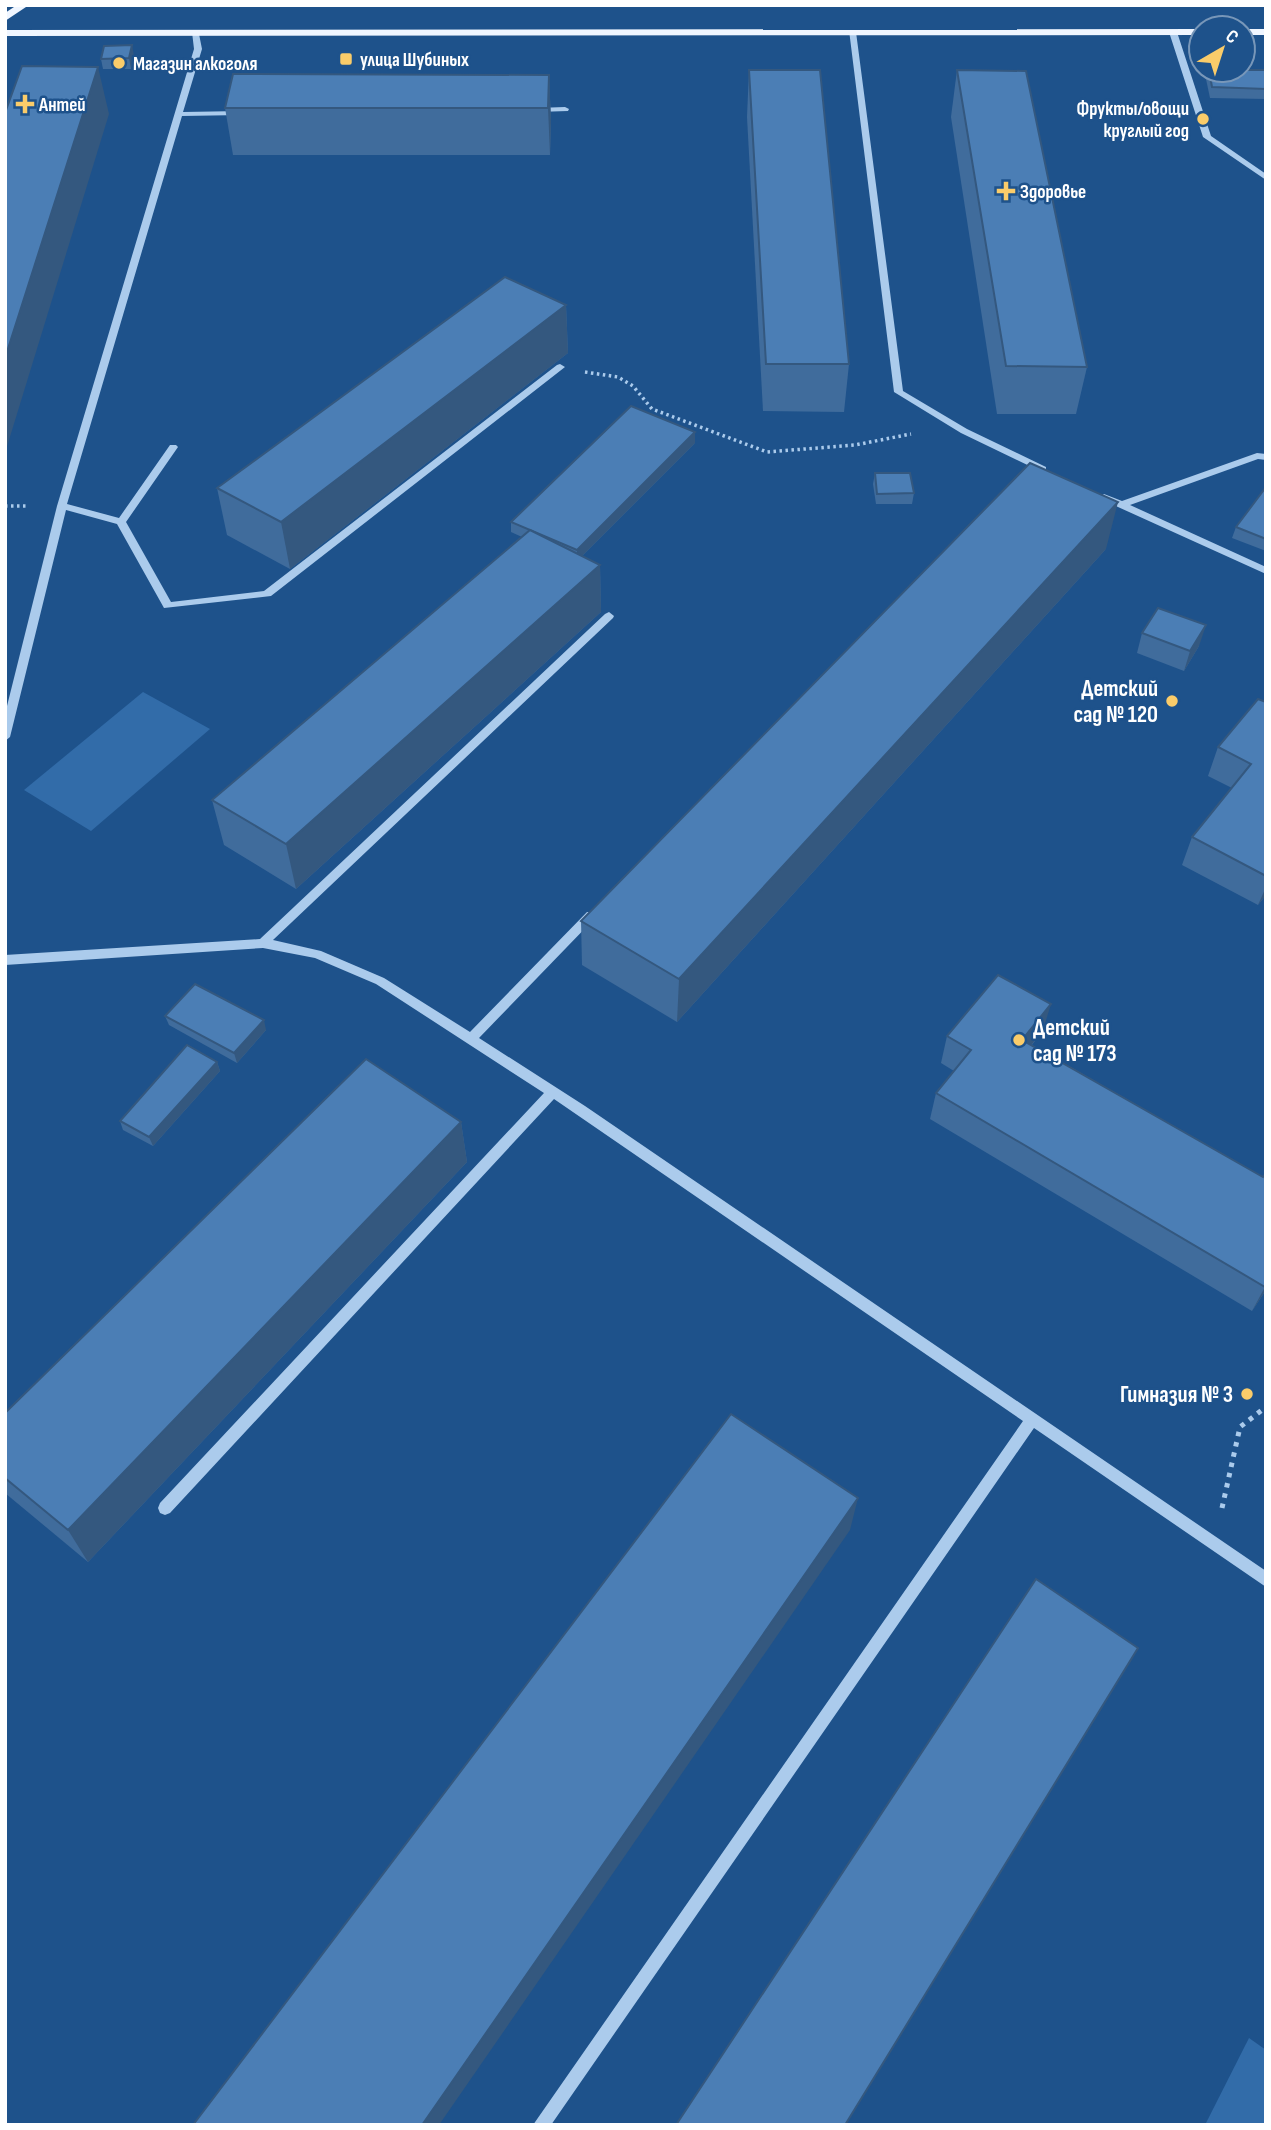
<svg xmlns="http://www.w3.org/2000/svg" width="1271" height="2130" viewBox="0 0 1271 2130" font-family="'Sofia Sans Condensed',sans-serif">
<style>
.green{fill:#326ca9}
.lines{fill:none;stroke-linecap:round;stroke-linejoin:round}
.path-far1{stroke:#abcbec;stroke-width:3.5;stroke-dasharray:2.5 3.5;stroke-linecap:butt}
.path{stroke:#abcbec;stroke-width:5;stroke-dasharray:4.5 6;stroke-linecap:butt}
.minor{fill:#abcbec;fill-rule:evenodd}
.major{fill:#f0f6ff;fill-rule:evenodd}
.wall{fill:#406c9c}
.shaded-wall{fill:#34587f}
.building{fill:#4b7eb5;stroke:#34587f;stroke-width:2}
.poi-dot{fill:#facc6a;stroke:#1e528b;stroke-width:2.5}
.labels{text-anchor:middle;stroke-width:5;stroke-linejoin:round;paint-order:stroke}
.far-poi-label{font-size:19px;font-weight:bold;fill:#fff;stroke:#1e528b;text-anchor:start}
.poi-label{font-size:23px;font-weight:bold;fill:#fff;stroke:#1e528b;text-anchor:end}
</style>
<rect width="100%" height="100%" fill="#1e528b"/>
<g class="green">
<polygon points="143,692 210,729 91,831 24,790"/>
<polygon points="1249,2038 1266,2050 1266,2125 1205,2125"/>
</g>
<g class="lines">
<g class="path-far1">
<polyline points="585,372 618,377 633,386 652,409 767,452 855,445 911,434"/>
<polyline points="5,506 29,506"/>
</g>
<polyline class="path" points="1222,1508 1240,1427 1266,1407"/>
<g class="minor">
<polygon points="849,30 856,32 903,391 967,429 1046,467 1046,471 1040,471 961,433 894,392"/>
<polygon points="1170,30 1177,32 1211,136 1266,174 1266,180 1203,137 1169,32"/>
<polygon points="192,32 199,34 202,49 183,112 242,111 246,113 242,115 182,116 67,504 119,518 170,445 176,445 178,447 126,522 171,602 264,591 557,365 560,364 565,367 271,596 164,608 117,524 66,510 10,737 5,741 5,714 57,506 194,49"/>
<polygon points="565,107 569,109 568,111 537,112 533,110 537,108"/>
<polygon points="1257,453 1266,454 1266,460 1258,459 1130,505 1266,567 1266,574 1118,507 1099,497 1104,494 1122,501"/>
<polygon points="609,612 614,616 613,618 273,940 321,951 384,978 470,1032 587,912 595,912 597,915 595,918 479,1038 585,1106 1266,1571 1266,1587 1034,1428 551,2125 533,2125 1023,1421 554,1099 170,1513 165,1515 160,1513 158,1508 160,1503 544,1093 376,984 315,958 263,948 5,965 5,955 260,939 605,614"/>
</g>
<g class="major">
<polygon points="17,5 29,5 5,21 5,13"/>
<polygon points="1201,29 1201,35 5,36 5,30"/>
<rect x="1243" y="29" width="23" height="6"/>
</g>
</g>
<g class="wall">
<polygon points="134,56 131,69 103,69 101,59"/>
<polygon points="749,70 849,364 844,412 763,411 747,117"/>
<polygon points="957,70 1087,367 1076,414 997,414 951,117"/>
<polygon points="1208,70 1266,70 1266,99 1210,98 1206,79"/>
<polygon points="549,75 551,121 550,155 233,155 225,108"/>
<polygon points="566,305 568,353 290,569 227,535 217,488"/>
<polygon points="695,443 582,556 600,565 601,612 296,889 224,845 212,800 522,537 511,532 511,522"/>
<polygon points="875,473 914,493 912,504 876,504 873,484"/>
<polygon points="1266,487 1266,551 1232,538 1236,527"/>
<polygon points="1106,549 677,1022 582,965 581,921"/>
<polygon points="1142,633 1199,646 1184,671 1137,653"/>
<polygon points="1266,702 1266,895 1258,905 1182,865 1192,837 1232,788 1208,776 1218,747"/>
<polygon points="165,1016 266,1030 237,1063 169,1025"/>
<polygon points="1043,1030 1032,1045 1263,1177 1266,1173 1266,1290 1252,1311 930,1119 936,1093 954,1071 941,1063 947,1036"/>
<polygon points="217,1062 220,1071 153,1146 123,1130 120,1121"/>
<polygon points="461,1122 467,1162 88,1562 5,1493 5,1413"/>
</g>
<g class="shaded-wall">
<polygon points="132,45 134,56 131,69 129,58"/>
<polygon points="98,67 109,114 5,453 5,358"/>
<polygon points="549,75 551,121 550,155 548,108"/>
<polygon points="566,305 568,353 290,569 281,522"/>
<polygon points="695,432 695,443 577,561 577,550"/>
<polygon points="1118,502 1106,549 677,1022 679,979"/>
<polygon points="600,565 601,612 296,889 286,844"/>
<polygon points="1206,625 1199,646 1184,671 1190,651"/>
<polygon points="1266,887 1266,895 1258,905"/>
<polygon points="1051,1004 1043,1030 1015,1066 1022,1040"/>
<polygon points="264,1020 266,1030 237,1063 234,1053"/>
<polygon points="217,1062 220,1071 153,1146 149,1137"/>
<polygon points="461,1122 467,1162 88,1562 68,1530"/>
<polygon points="1265,1287 1266,1290 1252,1311"/>
<polygon points="858,1498 850,1530 439,2125 422,2125"/>
</g>
<g class="building">
<polygon points="132,45 129,58 101,59 104,46"/>
<polygon points="22,66 98,67 5,358 5,113"/>
<polygon points="749,70 820,70 849,364 766,364"/>
<polygon points="957,70 1026,71 1087,367 1006,366"/>
<polygon points="1209,70 1266,70 1266,89 1212,87"/>
<polygon points="233,74 549,75 548,108 225,108"/>
<polygon points="505,277 566,305 281,522 217,488"/>
<polygon points="631,406 695,432 577,550 511,522"/>
<polygon points="1030,463 1118,502 679,979 581,921"/>
<polygon points="875,473 910,473 914,493 877,494"/>
<polygon points="1266,487 1266,539 1236,527"/>
<polygon points="530,530 600,565 286,844 212,800"/>
<polygon points="1158,608 1206,625 1190,651 1142,633"/>
<polygon points="1258,699 1266,702 1266,876 1192,837 1251,764 1218,747"/>
<polygon points="998,975 1051,1004 1022,1040 1263,1177 1266,1173 1265,1287 936,1093 971,1050 947,1036"/>
<polygon points="195,984 264,1020 234,1053 165,1016"/>
<polygon points="187,1045 217,1062 149,1137 120,1121"/>
<polygon points="366,1059 461,1122 68,1530 5,1478 5,1413"/>
<polygon points="731,1414 858,1498 422,2125 193,2125"/>
<polygon points="1036,1579 1138,1648 845,2125 676,2125"/>
</g>
<g class="poi-dot">
<rect x="339" y="52" width="14" height="14" rx="3.5"/>
<circle cx="119" cy="63" r="7"/>
<path d="M21.5 93.5h7v7h7v7h-7v7h-7v-7h-7v-7h7z"/>
<circle cx="1203" cy="119" r="7"/>
<path d="M1002.5 180.5h7v7h7v7h-7v7h-7v-7h-7v-7h7z"/>
<circle cx="1172" cy="701" r="7"/>
<circle cx="1019" cy="1040" r="7"/>
<circle cx="1247" cy="1394" r="7"/>
</g>
<g class="labels">
<g class="far-poi-label">
<text x="360" y="66">улица Шубиных</text>
<text x="133" y="70">Магазин алкоголя</text>
<text x="39" y="111">Антей</text>
<text x="1189" y="115" text-anchor="end">Фрукты/овощи<tspan x="1189" dy="22">круглый год</tspan></text>
<text x="1020" y="198">Здоровье</text>
</g>
<g class="poi-label">
<text x="1158" y="696">Детский<tspan x="1158" dy="26">сад № 120</tspan></text>
<text x="1033" y="1035" text-anchor="start">Детский<tspan x="1033" dy="26">сад № 173</tspan></text>
<text x="1233" y="1402">Гимназия № 3</text>
</g>
</g>
<rect width="1271" height="2130" fill="none" stroke="#ffffff" stroke-width="14"/>
<g transform="translate(1222 49) rotate(39)"><circle r="33" fill="#1e528b" stroke="#7897b9" stroke-width="2"/>
<path d="M0-5L12 26L0 18L-12 26Z" fill="#facc6a"/>
<text y="-10" font-size="19" font-weight="bold" text-anchor="middle" fill="#ffffff">С</text>
</g>
</svg>
